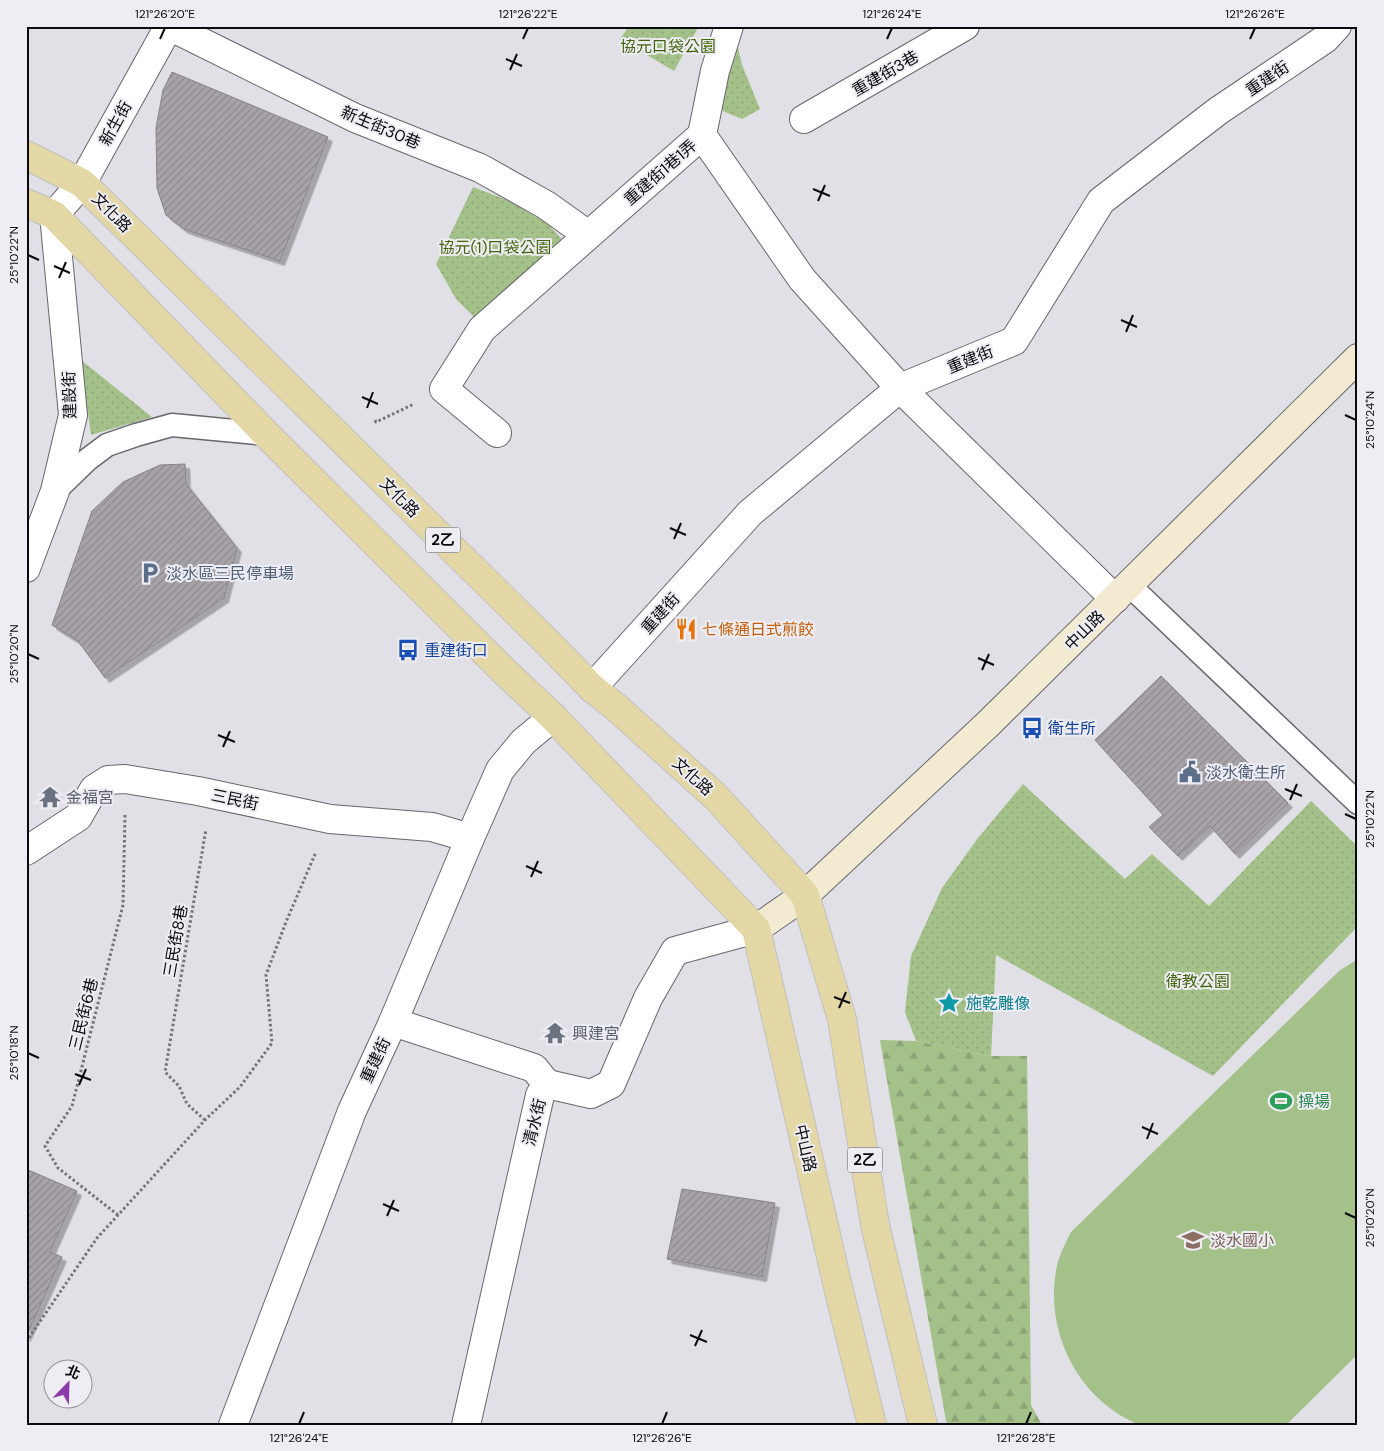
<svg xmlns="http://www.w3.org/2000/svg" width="1384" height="1451" viewBox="0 0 1384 1451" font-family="'DM Sans','Noto Sans TC',sans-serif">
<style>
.grass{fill:#a5c18a}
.forest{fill:url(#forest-firs)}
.park{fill:url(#park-dots)}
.building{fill:url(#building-hatch);stroke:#868388;filter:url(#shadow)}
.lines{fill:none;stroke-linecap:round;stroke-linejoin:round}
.lane-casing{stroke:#67676c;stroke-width:25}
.street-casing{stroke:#67676c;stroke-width:30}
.secondary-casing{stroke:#67676c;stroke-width:30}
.primary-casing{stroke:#c0c0c0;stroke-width:30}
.path{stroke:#747478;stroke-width:3;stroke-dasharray:2.5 2.5;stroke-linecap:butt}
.lane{stroke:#fff;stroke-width:22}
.street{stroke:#fff;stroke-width:28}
.secondary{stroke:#f2ebd2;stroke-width:28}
.primary{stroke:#e4d7a6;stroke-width:28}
.ticks{fill:none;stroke:#0b0b0d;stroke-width:2}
.labels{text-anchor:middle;stroke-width:4;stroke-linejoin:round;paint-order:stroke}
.shield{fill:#eeedf4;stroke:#4f4f52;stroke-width:1}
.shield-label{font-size:15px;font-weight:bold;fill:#0b0b0d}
.park-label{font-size:16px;fill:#42640b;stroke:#eeedf4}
.street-label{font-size:16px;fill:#0b0b0d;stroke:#eeedf4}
.service-label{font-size:16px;fill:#4e5e75;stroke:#eeedf4;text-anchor:start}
.food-label{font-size:16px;fill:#c56008;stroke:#eeedf4;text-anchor:start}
.transit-label{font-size:16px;fill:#164399;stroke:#eeedf4;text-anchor:start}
.worship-label{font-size:16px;fill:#5b616d;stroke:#eeedf4;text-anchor:start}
.culture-label{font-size:16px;fill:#0d838f;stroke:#eeedf4;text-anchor:start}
.leisure-label{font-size:16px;fill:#27864d;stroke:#eeedf4;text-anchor:start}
.education-label{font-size:16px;fill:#785e54;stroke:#eeedf4;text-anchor:start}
.neatline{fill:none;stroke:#0b0b0d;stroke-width:2}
.ticks-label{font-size:12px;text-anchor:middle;fill:#0b0b0d}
</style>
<defs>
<pattern id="forest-firs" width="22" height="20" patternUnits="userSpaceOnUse" patternTransform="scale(1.25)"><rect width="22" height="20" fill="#a5c18a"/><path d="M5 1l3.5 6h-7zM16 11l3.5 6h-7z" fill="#8da476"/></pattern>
<pattern id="park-dots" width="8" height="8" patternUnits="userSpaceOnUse" patternTransform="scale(1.25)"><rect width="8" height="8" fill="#a5c18a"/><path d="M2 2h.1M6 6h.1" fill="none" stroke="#8da476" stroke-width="1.8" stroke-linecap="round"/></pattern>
<pattern id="building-hatch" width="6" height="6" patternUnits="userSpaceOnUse" patternTransform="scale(1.25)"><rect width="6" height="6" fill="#a7a3a8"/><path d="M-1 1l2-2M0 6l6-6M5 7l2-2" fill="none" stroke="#8e8b8f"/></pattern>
<filter id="shadow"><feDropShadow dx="4.5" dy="4.5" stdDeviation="0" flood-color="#0004"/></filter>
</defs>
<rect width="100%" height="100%" fill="#e0e0e6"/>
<path class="grass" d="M1358,959V1354L1286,1425H1140C1080,1401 1045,1335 1056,1271C1058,1257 1065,1244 1071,1232L1339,971Z"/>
<polygon class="forest" points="880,1040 916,1041 991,1056 1027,1056 1031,1405 1042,1425 947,1425 946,1421"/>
<g class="park">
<polygon points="629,26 699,26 674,71 620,39"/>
<polygon points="736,39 742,65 760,109 742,119 718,109"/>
<polygon points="473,187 507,200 548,224 567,245 478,321 456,299 436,264"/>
<polygon points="81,360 152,417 91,435"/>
<polygon points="1023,784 1125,879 1152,854 1209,906 1311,801 1358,847 1358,926 1213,1076 996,955 991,1056 916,1041 905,1012 911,956 942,888 978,838"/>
</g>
<g class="building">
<polygon points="172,72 328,137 280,261 184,229 166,215 157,188 156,128 163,90"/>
<polygon points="185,464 186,484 237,548 224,598 105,678 78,641 52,625 92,511 123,482 160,465"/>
<polygon points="1161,676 1288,803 1235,854 1210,826 1178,856 1149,827 1163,815 1095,740"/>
<polygon points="26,1169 77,1191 50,1252 62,1257 26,1337"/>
<polygon points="682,1189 775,1203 762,1277 667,1259"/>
</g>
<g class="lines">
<g class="lane-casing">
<g id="lane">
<polyline points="55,491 87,460 107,445 136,435 172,425 266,434"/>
<polyline points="1129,585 1358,803"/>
</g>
</g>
<g class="street-casing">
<g id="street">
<polyline points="169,26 355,118 480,168 546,205 588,235"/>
<polyline points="804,119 965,26"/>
<polyline points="702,135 715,71 729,26"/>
<polyline points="497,433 444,389 482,329 702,135 802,279 900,388 1115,599"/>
<polyline points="26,568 55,491 73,415 54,215 82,183 169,26"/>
<polyline points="592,688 750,513 900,388 1014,341 1101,201 1218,111 1325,39 1337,26"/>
<polyline points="26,851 78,817 94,789 108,780 125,779 198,791 330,819 432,827 470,838"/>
<polyline points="393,1022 534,1068 547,1084"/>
<polyline points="233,1425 352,1111 393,1022 470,838 500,770 523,742 553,717"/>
<polyline points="466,1425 540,1095 547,1084 591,1094 611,1084 648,998 675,951 756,929"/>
</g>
</g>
<g class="secondary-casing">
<polyline id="secondary" points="756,929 805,895 988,724 1358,358"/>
</g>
<g class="primary-casing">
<g id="primary">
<polyline points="26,155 82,183 546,641 592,688 617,708 716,797 805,895 842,1019 875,1225 923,1425"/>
<polyline points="26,203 54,215 266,434 507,674 553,717 756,929 838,1287 872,1425"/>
</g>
</g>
<g class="path">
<polyline points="375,420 376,422 414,404"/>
<polyline points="205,1120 187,1104 179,1086 165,1072 206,829"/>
<polyline points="118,1215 58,1168 45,1146 72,1106 123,905 125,815"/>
<polyline points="26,1342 97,1238 205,1120 240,1087 272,1043 266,975 286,922 316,852"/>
</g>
<use href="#lane" class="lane"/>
<use href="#street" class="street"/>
<use href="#secondary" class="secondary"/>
<use href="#primary" class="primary"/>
</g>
<path class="ticks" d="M160,39L165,28M523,39L528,28M887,39L892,28M1250,39L1255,28M506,59L522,66M510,70L517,54M813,189L830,196M818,201L825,185M28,255L39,260M54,266L70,273M59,278L66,262M1121,320L1137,327M1126,332L1133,315M362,397L378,404M367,408L373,392M1345,415L1356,420M670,528L686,535M674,539L681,523M28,654L39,659M978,658L994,665M982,670L989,654M218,735L235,742M223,747L230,731M1285,789L1302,796M1290,800L1297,784M1345,814L1356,819M526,866L542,873M531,877L538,861M834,997L850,1003M839,1008L846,992M28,1053L39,1058M75,1074L91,1080M79,1085L86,1069M1142,1127L1158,1134M1147,1139L1153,1123M383,1204L399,1211M1345,1213L1356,1218M387,1216L394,1200M690,1335L707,1342M695,1346L702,1330M299,1424L304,1412M662,1424L667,1412M1026,1424L1031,1412"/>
<defs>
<g id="parking-bare" transform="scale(1.725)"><path d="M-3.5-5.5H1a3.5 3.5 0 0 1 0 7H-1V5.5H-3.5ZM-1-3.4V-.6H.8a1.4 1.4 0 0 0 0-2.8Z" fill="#5c6f8a" stroke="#eeedf4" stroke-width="2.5" paint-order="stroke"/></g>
<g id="restaurant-bare" transform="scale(1.725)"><path d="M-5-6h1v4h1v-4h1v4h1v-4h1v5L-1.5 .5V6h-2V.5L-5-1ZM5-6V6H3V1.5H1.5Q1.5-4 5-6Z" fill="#e8710a" stroke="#eeedf4" stroke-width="2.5" paint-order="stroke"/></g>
<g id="bus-bare" transform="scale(1.725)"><path d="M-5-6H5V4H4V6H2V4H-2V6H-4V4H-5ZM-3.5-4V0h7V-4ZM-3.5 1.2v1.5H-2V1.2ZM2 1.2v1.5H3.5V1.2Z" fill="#1a4fb4" stroke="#eeedf4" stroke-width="2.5" paint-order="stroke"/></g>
<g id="civic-bare" transform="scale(1.725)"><path d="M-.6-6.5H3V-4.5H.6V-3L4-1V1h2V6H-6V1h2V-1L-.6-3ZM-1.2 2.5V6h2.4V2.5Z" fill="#5c6f8a" stroke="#eeedf4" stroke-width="2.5" paint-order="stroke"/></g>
<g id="temple-bare" transform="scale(1.725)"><path d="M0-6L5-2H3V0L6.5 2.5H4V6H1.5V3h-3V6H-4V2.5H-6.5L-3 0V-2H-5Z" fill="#6b7280" stroke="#eeedf4" stroke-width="2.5" paint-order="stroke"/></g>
<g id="sight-bare" transform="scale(1.725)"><path d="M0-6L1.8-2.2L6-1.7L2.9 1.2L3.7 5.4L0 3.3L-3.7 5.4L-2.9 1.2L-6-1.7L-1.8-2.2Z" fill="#0f9aa8" stroke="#eeedf4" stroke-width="2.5" paint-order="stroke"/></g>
<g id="stadium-bare" transform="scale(1.725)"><path d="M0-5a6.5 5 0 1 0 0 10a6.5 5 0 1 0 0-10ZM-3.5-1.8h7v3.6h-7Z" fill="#2e9e5b" stroke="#eeedf4" stroke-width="2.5" paint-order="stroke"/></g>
<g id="school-bare" transform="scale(1.725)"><path d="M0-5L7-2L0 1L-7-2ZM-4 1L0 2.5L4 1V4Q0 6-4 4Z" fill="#8d6e63" stroke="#eeedf4" stroke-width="2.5" paint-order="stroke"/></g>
</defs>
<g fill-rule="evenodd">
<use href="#parking-bare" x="150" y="573"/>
<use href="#restaurant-bare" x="686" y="629"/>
<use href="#bus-bare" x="408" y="650"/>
<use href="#bus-bare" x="1032" y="728"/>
<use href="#civic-bare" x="1190" y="772"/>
<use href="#temple-bare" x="50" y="797"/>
<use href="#sight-bare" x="949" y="1003"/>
<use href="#temple-bare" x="555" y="1033"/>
<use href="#stadium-bare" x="1281" y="1101"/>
<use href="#school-bare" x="1193" y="1240"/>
</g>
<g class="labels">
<g class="shield">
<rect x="425.5" y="527.5" width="35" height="25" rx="4"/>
<rect x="847.5" y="1147.5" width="35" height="25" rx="4"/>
</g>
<g class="shield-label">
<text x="443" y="545">2乙</text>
<text x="865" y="1165">2乙</text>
</g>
<g class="park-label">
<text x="668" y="52">協元口袋公園</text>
<text x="495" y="253">協元(1)口袋公園</text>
<text x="1198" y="987">衛教公園</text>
</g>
<g class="street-label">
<text transform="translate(885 73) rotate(-30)" y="6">重建街3巷</text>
<text transform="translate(1267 78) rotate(-34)" y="6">重建街</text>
<text transform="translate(115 123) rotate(-61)" y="6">新生街</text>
<text transform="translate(381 127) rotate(23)" y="6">新生街30巷</text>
<text transform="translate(660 172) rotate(-41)" y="6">重建街1巷1弄</text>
<text transform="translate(112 212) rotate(45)" y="6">文化路</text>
<text transform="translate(970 359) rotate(-22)" y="6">重建街</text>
<text transform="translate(69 395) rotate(-92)" y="6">建設街</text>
<text transform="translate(400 497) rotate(45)" y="6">文化路</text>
<text transform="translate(660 613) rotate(-48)" y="6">重建街</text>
<text transform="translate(1084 630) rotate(-45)" y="6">中山路</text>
<text transform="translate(693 776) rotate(42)" y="6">文化路</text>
<text transform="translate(235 799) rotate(12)" y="6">三民街</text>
<text transform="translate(175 941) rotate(-80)" y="6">三民街8巷</text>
<text transform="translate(83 1014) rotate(-76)" y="6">三民街6巷</text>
<text transform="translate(375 1060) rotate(-65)" y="6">重建街</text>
<text transform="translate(534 1122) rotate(-76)" y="6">清水街</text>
<text transform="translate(806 1148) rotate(77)" y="6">中山路</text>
</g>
<g class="service-label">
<text x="166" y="579">淡水區三民停車場</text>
<text x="1206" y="778">淡水衛生所</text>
</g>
<g class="food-label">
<text x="702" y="635">七條通日式煎餃</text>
</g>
<g class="transit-label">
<text x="424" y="656">重建街口</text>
<text x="1048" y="734">衛生所</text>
</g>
<g class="worship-label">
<text x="66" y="803">金福宮</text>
<text x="572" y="1039">興建宮</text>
</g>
<g class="culture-label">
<text x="966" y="1009">施乾雕像</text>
</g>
<g class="leisure-label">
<text x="1298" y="1107">操場</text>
</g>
<g class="education-label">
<text x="1210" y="1246">淡水國小</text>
</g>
</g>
<rect width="1384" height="1451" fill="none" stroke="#eeedf4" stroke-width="55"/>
<g transform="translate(68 1384) rotate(23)"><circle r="24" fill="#eeedf4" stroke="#939398"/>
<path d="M0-4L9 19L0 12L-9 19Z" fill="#8c3aa9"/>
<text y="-8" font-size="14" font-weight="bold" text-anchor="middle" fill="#0b0b0d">北</text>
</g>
<rect x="28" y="28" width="1328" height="1396" class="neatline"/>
<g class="ticks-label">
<text x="165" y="18">121°26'20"E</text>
<text x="528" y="18">121°26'22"E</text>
<text x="892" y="18">121°26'24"E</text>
<text x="1255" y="18">121°26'26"E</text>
<text transform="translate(14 255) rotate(-90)" y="4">25°10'22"N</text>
<text transform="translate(1370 420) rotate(-90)" y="4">25°10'24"N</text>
<text transform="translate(14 654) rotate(-90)" y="4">25°10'20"N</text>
<text transform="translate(1370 819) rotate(-90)" y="4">25°10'22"N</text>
<text transform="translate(14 1053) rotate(-90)" y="4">25°10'18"N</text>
<text transform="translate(1370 1218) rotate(-90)" y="4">25°10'20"N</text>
<text x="299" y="1442">121°26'24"E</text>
<text x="662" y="1442">121°26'26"E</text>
<text x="1026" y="1442">121°26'28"E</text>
</g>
</svg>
